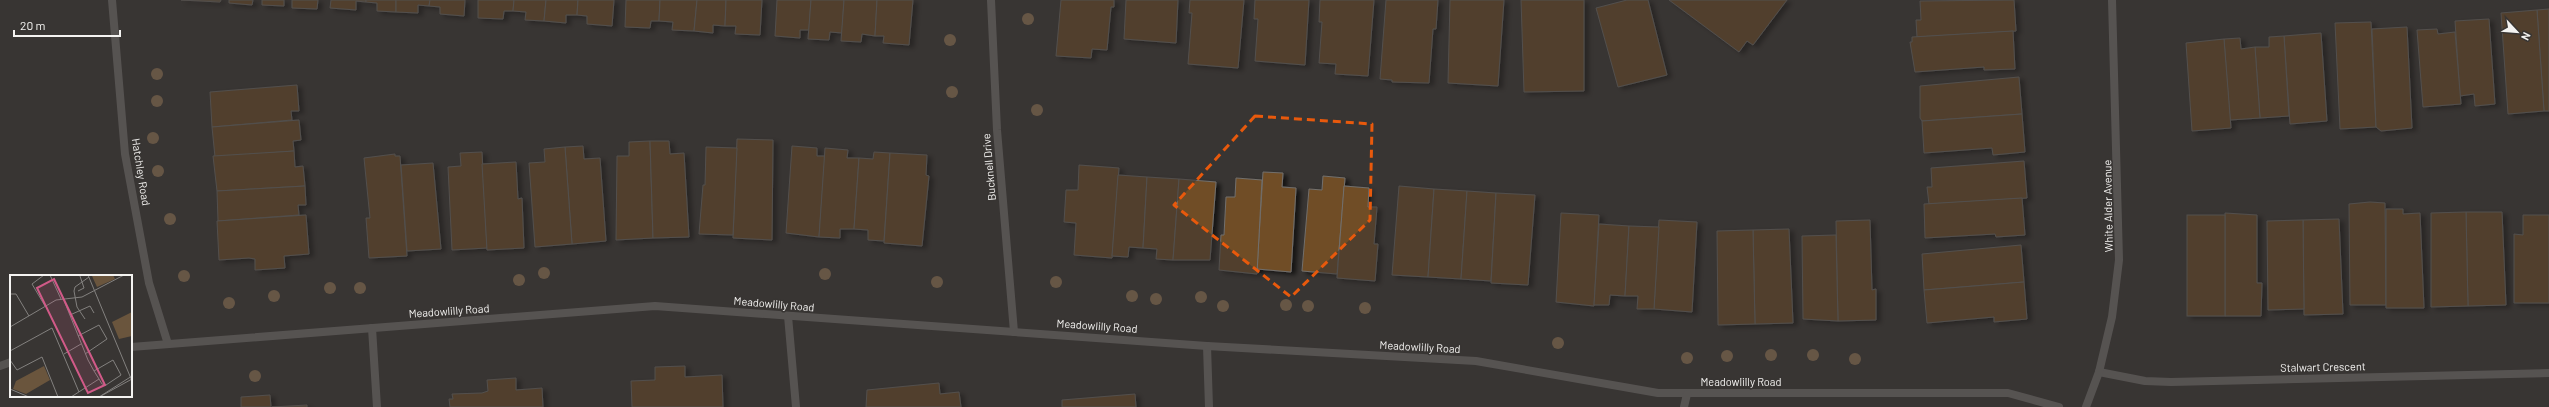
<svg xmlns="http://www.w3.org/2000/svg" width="2549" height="407" viewBox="0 0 2549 407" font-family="Barlow,sans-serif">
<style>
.building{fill:#6f4e27;stroke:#726f6c;filter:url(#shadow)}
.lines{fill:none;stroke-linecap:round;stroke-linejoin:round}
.street{stroke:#7a7877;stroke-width:8}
.tree{fill:#9e7f5c}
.marked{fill:none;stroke:#e8590c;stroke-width:3;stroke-dasharray:8 5;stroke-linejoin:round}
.labels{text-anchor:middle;stroke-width:3;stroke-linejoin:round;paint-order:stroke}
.street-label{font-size:11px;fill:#f4f3f1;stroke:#383533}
.inset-road{fill:none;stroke:#83817f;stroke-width:1}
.view{fill:#d15a88;fill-opacity:0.15;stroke:#d15a88;stroke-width:2}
.inset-edge{fill:none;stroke:#f4f3f1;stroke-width:2}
</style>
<defs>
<filter id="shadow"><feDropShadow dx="4.5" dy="2.5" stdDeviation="2" flood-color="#0009"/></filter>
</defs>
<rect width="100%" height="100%" fill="#383533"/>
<g class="building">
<polygon points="181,0 221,0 220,2"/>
<polygon points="229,0 253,0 252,5 229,3"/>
<polygon points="262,0 284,0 284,6 262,5"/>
<polygon points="292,0 318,0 317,9 292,8"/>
<polygon points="331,0 366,0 366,2 356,1 356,10 330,8"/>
<polygon points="366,0 396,0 396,12 377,11 377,3 366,2"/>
<polygon points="396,0 430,0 429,6 418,5 418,13 396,12"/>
<polygon points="430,0 465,0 464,16 440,14 440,7 429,6"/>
<polygon points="478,0 514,0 513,11 504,11 503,19 478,18"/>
<polygon points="514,0 546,0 544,21 525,20 526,12 513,11"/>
<polygon points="546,0 578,0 577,15 566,15 566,23 544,21"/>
<polygon points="578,0 614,0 612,26 587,24 587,16 577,15"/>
<polygon points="626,0 660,0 659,21 651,21 650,28 625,27"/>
<polygon points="660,0 697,0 694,31 672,30 673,22 659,21"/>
<polygon points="697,0 726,0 725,26 713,25 713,33 694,31"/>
<polygon points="726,0 762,0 760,35 735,34 736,26 725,26"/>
<polygon points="777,0 811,0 809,30 800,30 800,38 775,36"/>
<polygon points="811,0 844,0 842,33 830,32 829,40 808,39"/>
<polygon points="844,0 877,0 875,36 862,34 861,42 841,41"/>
<polygon points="877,0 913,0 909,45 883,43 884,36 875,36"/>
<polygon points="1061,0 1114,0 1114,7 1111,7 1107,50 1092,49 1091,58 1056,56"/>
<polygon points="1126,0 1178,0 1176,43 1124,39"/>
<polygon points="1190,0 1244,0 1238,68 1188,64 1192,13 1189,13"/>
<polygon points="1255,0 1309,0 1305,65 1255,61 1258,19 1254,19"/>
<polygon points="1320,0 1374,0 1368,76 1335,74 1336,64 1319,63 1322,22 1319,22"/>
<polygon points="1386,0 1438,0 1436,29 1433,29 1429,83 1392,82 1392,80 1380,79"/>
<polygon points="1450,0 1504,0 1498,86 1448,83"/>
<polygon points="1521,0 1584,0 1584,91 1524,92"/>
<polygon points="1627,0 1648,0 1667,75 1618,87 1596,8"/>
<polygon points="1669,0 1787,0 1753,45 1747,41 1739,52"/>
<polygon points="2014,0 2016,31 1917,37 1916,20 1921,20 1920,1"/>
<polygon points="2549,9 2549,111 2544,111 2537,10"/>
<polygon points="2537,10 2544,111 2508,114 2501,13"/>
<polygon points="2489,19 2495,104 2475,106 2474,94 2460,96 2455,21"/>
<polygon points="2371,22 2376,127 2340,129 2335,23"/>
<polygon points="2407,27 2412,128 2381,131 2376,127 2372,29"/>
<polygon points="2437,29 2438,34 2455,32 2461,104 2423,107 2417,30"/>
<polygon points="2013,31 2015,69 1984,70 1984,67 1915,72 1910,42 1912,42 1912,37"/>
<polygon points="2321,33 2327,121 2290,124 2284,36"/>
<polygon points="2284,36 2289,116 2260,118 2255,47 2269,47 2269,37"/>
<polygon points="2240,38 2241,49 2255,47 2260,118 2230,120 2224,39"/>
<polygon points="2224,39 2231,128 2192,131 2186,43"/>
<polygon points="2019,77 2022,114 1922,121 1920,118 1920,86"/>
<polygon points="297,85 299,111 291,111 292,120 212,127 210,92"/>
<polygon points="2022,114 2025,152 1993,155 1992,148 1924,153 1922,121"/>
<polygon points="299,120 301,140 293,141 294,151 215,157 212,127"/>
<polygon points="737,139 773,140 772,240 733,238"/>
<polygon points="650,141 653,238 616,240 617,156 629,156 629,142"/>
<polygon points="650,141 669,141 670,154 684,153 689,237 653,238"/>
<polygon points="583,146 584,159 600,158 606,241 572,244 565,147"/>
<polygon points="792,146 817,148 817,156 825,156 819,237 786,233"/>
<polygon points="565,147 572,244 535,247 529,163 545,162 544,149"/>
<polygon points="706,147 737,148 733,235 699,234 703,185 705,185"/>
<polygon points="825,148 848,150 847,158 859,158 854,229 840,229 840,238 819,237"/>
<polygon points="294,151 295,167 303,166 305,186 217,191 213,156"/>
<polygon points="482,152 487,248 452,250 448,167 461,166 460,153"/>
<polygon points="874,152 890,153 884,241 868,240 868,230 854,229 859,158 873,159"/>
<polygon points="890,153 927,155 926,175 929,176 922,246 884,243"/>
<polygon points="395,154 395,156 400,156 407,256 369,258 366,218 370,218 364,158"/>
<polygon points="2024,161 2027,198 1929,204 1927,187 1932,187 1931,168"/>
<polygon points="516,162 518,199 522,198 524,248 487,250 482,164"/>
<polygon points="433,163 441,249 407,251 401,165"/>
<polygon points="1079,165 1119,168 1112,258 1074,255 1076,223 1064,222 1066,190 1078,190"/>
<polygon points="1263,172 1283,173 1282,187 1296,188 1291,272 1257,269"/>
<polygon points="1118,175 1147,177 1143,248 1129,247 1128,257 1112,256"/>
<polygon points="1323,176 1345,178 1337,274 1302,271 1309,189 1322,190"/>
<polygon points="1147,177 1179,179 1173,260 1156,259 1157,249 1143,248"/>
<polygon points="1236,178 1262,180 1257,274 1219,270 1221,235 1224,235 1226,197 1235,197"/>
<polygon points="1179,179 1216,182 1210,260 1173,260"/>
<polygon points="305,186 306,205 298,205 299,215 218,221 217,191"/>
<polygon points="1344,186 1369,188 1368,207 1377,207 1374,244 1378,244 1375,281 1337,278"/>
<polygon points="1399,186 1434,189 1428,277 1392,275"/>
<polygon points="1434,189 1467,191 1461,279 1428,277"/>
<polygon points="1467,191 1496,193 1491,281 1461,279"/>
<polygon points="1496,193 1535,195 1528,285 1491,283"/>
<polygon points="2022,198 2025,235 1996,237 1995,234 1925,238 1924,204"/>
<polygon points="2370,202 2385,203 2386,305 2350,305 2349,204"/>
<polygon points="2386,209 2403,209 2403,214 2420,213 2424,308 2386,308"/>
<polygon points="2466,212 2502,212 2506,305 2468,306"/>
<polygon points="2466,212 2468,306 2431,307 2431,213"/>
<polygon points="1561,213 1599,215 1594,306 1556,302"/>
<polygon points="2225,213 2257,215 2257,283 2262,283 2261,316 2225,316"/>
<polygon points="306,215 309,254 284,256 285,268 255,270 255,259 249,258 219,260 217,221"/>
<rect x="2187" y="215" width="38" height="101"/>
<polygon points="2523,215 2549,215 2549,303 2514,303 2514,234 2523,235"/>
<polygon points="2339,219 2343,314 2304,315 2303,220"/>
<polygon points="1659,220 1697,222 1692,312 1654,309"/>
<polygon points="1870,220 1872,290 1876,289 1876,320 1838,321 1836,221"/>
<polygon points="2303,220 2304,309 2268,310 2267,221"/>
<polygon points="1599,224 1629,226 1625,296 1610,295 1609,305 1594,305"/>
<polygon points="1629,226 1659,227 1654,309 1637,309 1638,296 1625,296"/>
<polygon points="1789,229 1793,323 1755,324 1753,230"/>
<polygon points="1753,230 1755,324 1718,325 1717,231"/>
<polygon points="1836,235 1838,321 1803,319 1802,236"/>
<polygon points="2021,245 2024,282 1924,290 1922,254"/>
<polygon points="2024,282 2027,319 1994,322 1994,317 1927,323 1924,290"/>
<polygon points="685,366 685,377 722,375 723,407 632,407 631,381 655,380 655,367"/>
<polygon points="516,378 516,390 542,388 543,407 450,407 449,399 453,399 452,394 482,393 488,391 487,380"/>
<polygon points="939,383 940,394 959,392 961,407 866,407 867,390"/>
<polygon points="1135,394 1136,407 1062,407 1062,400"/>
<polygon points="270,395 271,407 241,407 241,397"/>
<polygon points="307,405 307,407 272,407"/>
</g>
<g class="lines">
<g class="street">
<polyline points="112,0 125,154 149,283 168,344"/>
<polyline points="991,0 997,130 1014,332"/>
<polyline points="788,316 796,407"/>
<polyline points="372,328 377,407"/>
<polyline points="1207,346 1209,407"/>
<polyline points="131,347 655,306 1207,346 1476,361 1658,393 2008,393 2059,407"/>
<polyline points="0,366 11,362"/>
<polyline points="2099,372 2145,381 2171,382 2549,373"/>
<polyline points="1684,407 1687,394"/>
<polyline points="2086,407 2099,372 2112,317 2119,260 2112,0"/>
</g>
</g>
<g class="tree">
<circle cx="1028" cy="19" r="6"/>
<circle cx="950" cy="40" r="6"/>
<circle cx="157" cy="74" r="6"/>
<circle cx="952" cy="92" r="6"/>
<circle cx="157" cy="101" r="6"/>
<circle cx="1037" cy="110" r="6"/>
<circle cx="153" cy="138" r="6"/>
<circle cx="158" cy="171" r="6"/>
<circle cx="170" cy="219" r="6"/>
<circle cx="544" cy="273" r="6"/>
<circle cx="825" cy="274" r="6"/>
<circle cx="184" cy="276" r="6"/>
<circle cx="519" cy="280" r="6"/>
<circle cx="937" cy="282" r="6"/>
<circle cx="1056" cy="282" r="6"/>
<circle cx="330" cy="288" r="6"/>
<circle cx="360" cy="288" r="6"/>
<circle cx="274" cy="296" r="6"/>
<circle cx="1132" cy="296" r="6"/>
<circle cx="1201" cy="297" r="6"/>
<circle cx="1156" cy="299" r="6"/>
<circle cx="229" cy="303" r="6"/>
<circle cx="1286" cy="305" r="6"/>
<circle cx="1223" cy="306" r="6"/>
<circle cx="1308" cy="306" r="6"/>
<circle cx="1365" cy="308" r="6"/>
<circle cx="1558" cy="343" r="6"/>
<circle cx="1771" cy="355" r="6"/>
<circle cx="1813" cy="355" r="6"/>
<circle cx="1727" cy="356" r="6"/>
<circle cx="1687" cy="358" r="6"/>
<circle cx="1855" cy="359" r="6"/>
<circle cx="255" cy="376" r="6"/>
</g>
<path d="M0 0H2549V407H0ZM1255,116L1372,124L1370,220L1291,297L1174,205Z" fill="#383533" fill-opacity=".55" fill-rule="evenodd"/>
<path class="marked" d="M1255,116L1372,124L1370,220L1291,297L1174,205Z"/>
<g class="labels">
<g class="street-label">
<text transform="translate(989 167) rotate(-95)" y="4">Bucknell Drive</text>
<text transform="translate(141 172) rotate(81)" y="4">Hatchley Road</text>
<text transform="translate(2108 206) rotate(-91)" y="4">White Alder Avenue</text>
<text transform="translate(774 304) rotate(5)" y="4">Meadowlilly Road</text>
<text transform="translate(449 311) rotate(-4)" y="4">Meadowlilly Road</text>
<text transform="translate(1097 326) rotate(4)" y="4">Meadowlilly Road</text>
<text transform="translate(1420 347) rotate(3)" y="4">Meadowlilly Road</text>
<text transform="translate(2323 367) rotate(-1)" y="4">Stalwart Crescent</text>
<text x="1741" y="386">Meadowlilly Road</text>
</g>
</g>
<g transform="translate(10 275)">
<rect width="122" height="122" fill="#383533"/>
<path d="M84,0H103L105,4L87,12L82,1ZM122,37V61L109,64L102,47ZM34,91L40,105L16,119L3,114L6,106Z" fill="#6a553d"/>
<path class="inset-road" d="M34,0L22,9L35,31M40,0L51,24M78,0L122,106M68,16L74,13L70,1M0,19H6L19,41M53,23L78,85L84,96L89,104L92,109L96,110L111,100L103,85L84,96M60,40L80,31L84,38M75,44L67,32L64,16L65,12L79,2M0,52L46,25L72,22L114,0M68,61L89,50L97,64L75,79M0,76L42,53L69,117M54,79L71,69M0,85L7,95L32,82L48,122M0,114L19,122M91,121L122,104M61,122L89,104M89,122L122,101"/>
<path class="view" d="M44,4L95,110L78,118L27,13Z"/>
<rect width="122" height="122" class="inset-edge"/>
</g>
<g transform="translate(2517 32) rotate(116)" stroke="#383533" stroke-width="3" paint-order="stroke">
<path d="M0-3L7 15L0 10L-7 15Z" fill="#f4f3f1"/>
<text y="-6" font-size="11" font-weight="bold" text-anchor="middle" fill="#f4f3f1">N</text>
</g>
<path d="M14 30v6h106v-6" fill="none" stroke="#f4f3f1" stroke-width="2"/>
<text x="20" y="30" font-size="12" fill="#f4f3f1" stroke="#383533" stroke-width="3" paint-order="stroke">20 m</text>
</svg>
